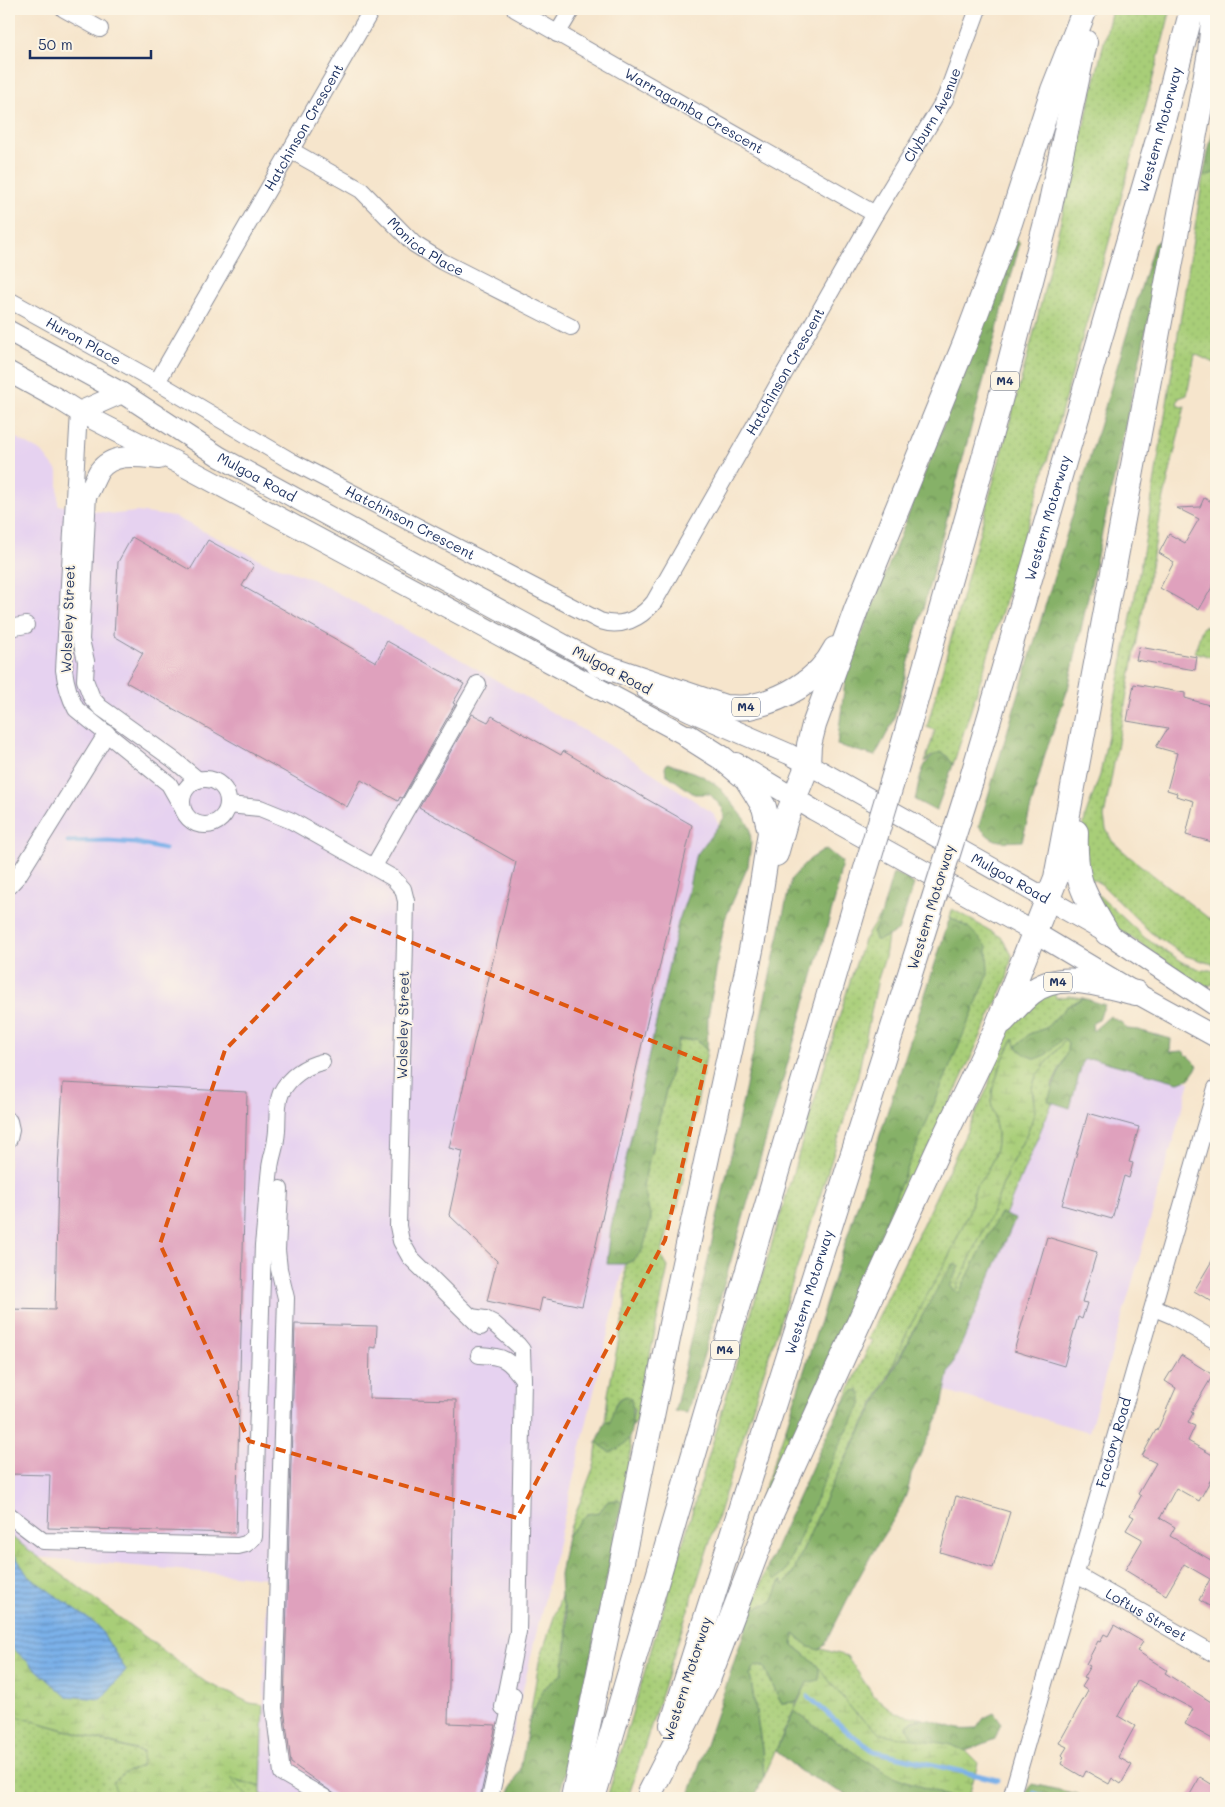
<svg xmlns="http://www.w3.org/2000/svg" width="1225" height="1807" viewBox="0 0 1225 1807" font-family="Mali,sans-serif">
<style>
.built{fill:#e6d2f0}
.green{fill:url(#green-dots);stroke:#627e6b}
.forest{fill:url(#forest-crowns);stroke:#507063}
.wetland{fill:url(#wetland-marsh);stroke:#627e6b}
.water{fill:url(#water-rules);stroke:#4b70a4}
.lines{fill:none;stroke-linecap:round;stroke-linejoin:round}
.stream{stroke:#7bb1e9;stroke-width:5}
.building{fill:#dfa1bd}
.minor-casing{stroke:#888a95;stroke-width:18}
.major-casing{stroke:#888a95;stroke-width:22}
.highway-casing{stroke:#888a95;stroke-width:26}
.minor{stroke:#fff;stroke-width:16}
.major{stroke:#fff;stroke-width:20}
.highway{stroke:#fff;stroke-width:24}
.highway-bridge-casing{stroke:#888a95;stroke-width:26;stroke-linecap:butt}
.highway-bridge{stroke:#fff;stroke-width:24}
.marked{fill:none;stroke:#de5710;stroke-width:4;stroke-dasharray:10 6;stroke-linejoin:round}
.labels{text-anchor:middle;stroke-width:4;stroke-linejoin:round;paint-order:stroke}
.shield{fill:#fcf5e5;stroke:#5e6a86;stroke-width:1}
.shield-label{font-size:12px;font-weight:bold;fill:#1b2f5e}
.street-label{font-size:14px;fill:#1b2f5e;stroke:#fcf5e5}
</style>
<defs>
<pattern id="green-dots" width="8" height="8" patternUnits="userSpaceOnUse" patternTransform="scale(1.25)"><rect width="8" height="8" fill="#a8ce78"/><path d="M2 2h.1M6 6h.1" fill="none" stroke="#90b16a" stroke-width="1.8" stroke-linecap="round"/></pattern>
<pattern id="forest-crowns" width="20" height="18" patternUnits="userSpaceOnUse" patternTransform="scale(1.25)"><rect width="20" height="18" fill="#86b168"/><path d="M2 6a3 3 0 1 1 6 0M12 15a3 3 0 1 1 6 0" fill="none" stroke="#6d9059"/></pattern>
<pattern id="wetland-marsh" width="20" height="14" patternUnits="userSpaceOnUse" patternTransform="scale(1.25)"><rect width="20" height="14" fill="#a8ce78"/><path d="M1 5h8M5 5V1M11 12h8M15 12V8" fill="none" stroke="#90b16a"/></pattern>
<pattern id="water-rules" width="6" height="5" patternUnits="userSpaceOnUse" patternTransform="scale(1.25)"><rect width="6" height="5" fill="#7bb1e9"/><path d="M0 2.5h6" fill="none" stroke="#6490c0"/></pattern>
</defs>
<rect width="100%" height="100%" fill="#fcf5e5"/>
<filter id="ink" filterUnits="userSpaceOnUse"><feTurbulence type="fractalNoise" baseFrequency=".02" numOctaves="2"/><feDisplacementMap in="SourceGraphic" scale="10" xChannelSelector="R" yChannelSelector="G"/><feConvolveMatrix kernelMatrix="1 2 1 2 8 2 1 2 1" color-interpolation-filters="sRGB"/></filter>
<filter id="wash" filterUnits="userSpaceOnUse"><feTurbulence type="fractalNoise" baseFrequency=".0096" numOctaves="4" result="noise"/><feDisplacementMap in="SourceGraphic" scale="20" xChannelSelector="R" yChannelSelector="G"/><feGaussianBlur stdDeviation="1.12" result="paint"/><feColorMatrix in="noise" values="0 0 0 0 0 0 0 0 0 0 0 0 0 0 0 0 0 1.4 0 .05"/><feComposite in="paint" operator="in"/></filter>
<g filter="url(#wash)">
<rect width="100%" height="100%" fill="#f6e5cc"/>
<g class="built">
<polygon points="9,434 42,452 58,472 58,505 115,514 137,512 175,517 263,561 312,579 458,658 624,754 713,813 726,839 497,1798 278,1798 261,1794 267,1578 37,1557 9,1535"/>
<polygon points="1077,1043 1190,1082 1089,1432 932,1387"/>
</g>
<g class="green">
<path d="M1112,9H1171C1105,263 1035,515 953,765L947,756H931L925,762L935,730L927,727L1034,332Z"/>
<polygon points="1216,172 1216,364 1195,354 1187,395 1179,398 1177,404 1181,407 1185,406 1163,502 1104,817 1106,829 1112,841 1131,858 1216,924 1216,965 1186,956 1150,932 1101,884 1094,880 1084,879 1080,841 1086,814 1100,775 1124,654 1145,541 1203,177"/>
<polygon points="1205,626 1216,633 1216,651 1214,658 1195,652 1202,628"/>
<polygon points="1093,890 1145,938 1186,964 1202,970 1216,970 1216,983 1208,986 1200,984 1115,927"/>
<polygon points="952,909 1001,937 1012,955 1007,979 763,1511 758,1507 786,1427 787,1435 969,928 950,917"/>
<polygon points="880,915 881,916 873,933 879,940 888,936 885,957 878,979 857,1080 628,1798 607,1798 850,981 864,940"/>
<path d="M1054,990L1056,998L1069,996L1083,998L1066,1007L1046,1028L1029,1034L1017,1046L1014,1044L1013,1039L1003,1059L993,1088L991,1102L997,1132V1144L994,1157L985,1175L976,1186L969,1212L949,1256L909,1328L888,1377L830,1488L793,1573L784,1585L781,1580L772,1602L752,1609L766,1571L775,1580L841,1441L862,1403L847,1399L840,1410L872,1340L868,1339L988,1087C993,1065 1001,1036 1015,1017C1021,1009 1044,997 1054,990Z"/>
<polygon points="697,1039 707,1051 678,1206 671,1219 661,1256 668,1267 637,1419 630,1430 634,1409 620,1398 615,1404 611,1421 605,1423 608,1394 625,1307 625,1264 635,1259 651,1219 643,1185 678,1041"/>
<polygon points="1065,1040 1068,1044 1067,1054 1052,1085 1053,1101 1005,1215 1000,1213 959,1294 955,1291 996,1203 1008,1170 1029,1129 1034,1098 1032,1088 1036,1076"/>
<polygon points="629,1439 631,1448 622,1503 618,1500 608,1501 599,1512 587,1514 567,1536 595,1463 597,1442 610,1453 622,1446"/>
<path d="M561,1596C569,1628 567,1643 562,1674L544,1688L529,1721L539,1662Z"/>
<polygon points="794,1633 819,1650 821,1649 847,1656 873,1695 895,1713 924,1719 914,1720 907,1726 913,1740 881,1735 855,1713 813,1661 793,1645"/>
<polygon points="755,1666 764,1667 781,1703 797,1702 764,1777 762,1748 750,1675"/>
<polygon points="9,1714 261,1787 261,1794 278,1798 9,1798"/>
</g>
<g class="forest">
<polygon points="1216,115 1216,172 1203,177"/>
<polygon points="1016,240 1020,243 893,722 875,756 837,745 846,674"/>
<path d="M1159,241L1165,243L1068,689L1045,754L1022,841C1001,842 993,844 979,826L1154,244Z"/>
<path d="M940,752L947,756L953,765L936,811L915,800C920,781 920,760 940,752Z"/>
<polygon points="667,763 701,775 718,786 745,819 750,828 751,843 748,866 725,919 708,1017 707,1051 697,1039 678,1041 643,1185 651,1219 643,1249 635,1259 625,1264 607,1264 611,1227 678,923 687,897 695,857 724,818 723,809 710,794 694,794 666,774 665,768"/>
<polygon points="826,849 842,862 835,899 687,1413 675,1411 791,879 810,859"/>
<polygon points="893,873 904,877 914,884 898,931 879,940 875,940 873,933 881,916"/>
<polygon points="950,917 969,928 987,946 988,975 797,1433 787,1435 786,1427"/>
<path d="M1083,998L1105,1005L1099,1018L1092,1024L1093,1031L1110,1016L1122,1023L1127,1029L1138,1030L1171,1039L1170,1052L1183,1051L1198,1066L1189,1079L1178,1082L1095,1059L1083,1060L1070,1108L1048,1101C1053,1082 1065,1064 1068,1044L1063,1038L1047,1054L1036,1059L1023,1054L1017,1046L1029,1034L1046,1028L1066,1007Z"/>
<path d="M1000,1213L1015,1219L949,1373L941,1411L911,1474C908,1506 883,1532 869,1559C853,1587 839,1616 825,1645L819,1650L809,1647L794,1634L793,1645L813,1661L819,1668V1680L807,1683L797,1702L781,1703L764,1667L755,1666L750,1675L762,1749L764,1777L754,1798H688L752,1609L772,1602L781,1580L784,1585L793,1573L830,1488L942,1279L953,1264L959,1266L950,1287L959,1293Z"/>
<path d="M859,1390L862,1397V1403L841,1441L784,1574L775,1580L766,1571C781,1535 797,1500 813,1465C825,1439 835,1413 853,1391Z"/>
<path d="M626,1396L631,1398C633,1405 632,1433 629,1438C626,1445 616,1450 610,1453L597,1442L605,1423L611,1421C613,1410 614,1400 626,1396Z"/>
<polygon points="618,1500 622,1503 585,1686 559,1798 506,1798 520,1771 529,1721 544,1688 562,1674 567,1641 567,1618 561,1596 560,1575 567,1536 587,1514 599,1512 608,1501"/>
<polygon points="794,1711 863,1759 893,1776 953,1798 853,1798 800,1771 776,1751"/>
<path d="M994,1713L1001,1723L995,1739L966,1751L948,1744L913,1740L907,1726C925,1711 940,1726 960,1729C965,1730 971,1729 976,1729L984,1718Z"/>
<polygon points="1032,1784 1078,1794 1083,1798 1020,1798"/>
</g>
<g class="wetland">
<path d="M1014,1038C1015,1050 1025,1055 1036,1059L1047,1054L1063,1038L1065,1040L1036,1076L1032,1088L1035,1111L1029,1129L1008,1170L996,1203L955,1291L950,1287L959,1266L953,1264L942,1280L888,1377L909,1328L949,1256L969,1212L976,1186L985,1175L994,1157L997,1144V1132L991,1102L993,1088L1003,1059Z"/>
<polygon points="9,1535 204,1681 250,1703 264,1705 261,1787 230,1778 249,1798 118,1798 113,1782 126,1772 141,1766 143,1752 9,1714"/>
<polygon points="819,1668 855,1713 881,1734 948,1744 966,1751 978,1763 970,1792 965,1798 953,1798 893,1776 863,1759 794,1711 807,1683 819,1680"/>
</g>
<polygon class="water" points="9,1550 16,1557 28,1576 98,1626 126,1670 101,1699 66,1696 9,1645"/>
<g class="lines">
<g class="stream">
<polyline points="68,842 108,841 136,843 164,849"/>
<polyline points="808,1696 848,1732 874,1751 998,1780"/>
<polyline points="1034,1793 1046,1798"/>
</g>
</g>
<g id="blocks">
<g class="building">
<polygon points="1204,498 1216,504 1216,580 1199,610 1160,588 1174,562 1159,553 1169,534 1185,543 1199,519 1177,508 1200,507"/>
<polygon points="132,537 190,570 208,540 254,565 242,586 376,662 387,641 464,684 453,703 455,704 402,798 400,797 398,801 361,780 347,807 126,682 143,653 114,636 118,562"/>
<polygon points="1139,647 1197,657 1195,670 1136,660"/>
<polygon points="1134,684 1185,693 1185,698 1216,707 1216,756 1210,779 1216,781 1216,843 1186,835 1194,801 1176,796 1177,793 1167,790 1177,753 1156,747 1168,728 1127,721"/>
<polygon points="472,714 488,722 492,716 561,755 563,751 692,825 582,1306 542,1298 539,1312 487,1301 497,1261 449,1215 463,1151 449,1148 516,862 419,807"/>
<polygon points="63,1083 247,1092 236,1533 48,1528 50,1475 9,1474 9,1309 55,1310 58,1170"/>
<polygon points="1088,1113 1139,1127 1129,1162 1133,1163 1129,1178 1124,1176 1112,1219 1062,1205"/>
<polygon points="1047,1237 1097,1252 1082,1302 1087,1303 1082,1319 1078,1317 1064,1366 1014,1351"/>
<polygon points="1216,1254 1216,1304 1194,1291"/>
<polygon points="295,1324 377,1326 376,1348 370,1347 369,1398 456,1400 448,1723 496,1725 480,1798 340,1798 291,1763 284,1708"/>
<polygon points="1181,1355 1213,1375 1191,1412 1193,1413 1188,1423 1195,1426 1188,1441 1216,1457 1216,1470 1199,1501 1176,1488 1160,1518 1175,1527 1170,1536 1216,1563 1216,1610 1199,1600 1210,1579 1184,1564 1166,1595 1125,1570 1142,1541 1142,1539 1126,1530 1134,1517 1130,1515 1141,1496 1138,1494 1156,1463 1142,1456 1156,1430 1157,1431 1176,1388 1165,1381"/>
<polygon points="956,1496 1010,1512 993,1568 940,1552"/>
<polygon points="1114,1625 1143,1642 1137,1651 1167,1670 1165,1673 1216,1705 1216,1741 1185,1724 1193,1709 1138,1680 1118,1716 1135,1726 1118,1757 1132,1765 1121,1784 1112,1778 1109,1784 1086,1771 1083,1777 1061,1764 1064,1757 1062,1755 1067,1747 1059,1743 1088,1691 1082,1687 1087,1679 1083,1678 1090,1666 1086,1664 1098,1641 1100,1642 1104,1634 1108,1636"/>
<polygon points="1200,1777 1216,1787 1216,1798 1188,1798"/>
</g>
</g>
</g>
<g filter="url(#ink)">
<use href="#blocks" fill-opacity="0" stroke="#888a95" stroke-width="1"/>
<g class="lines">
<g class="minor-casing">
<g id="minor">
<polyline points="64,9 100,29"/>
<path id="s1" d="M515,9L875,214"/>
<polyline points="557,34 572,9"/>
<path id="s2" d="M292,151L361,190L414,244L443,262L571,327"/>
<path id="s3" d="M9,300L157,382L291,461L600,621C621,628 640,619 654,602L875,214L945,99L978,9"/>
<path id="s4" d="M157,382L372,9"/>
<path d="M79,412L64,670C66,685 69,696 76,709L169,784L182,807"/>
<polyline points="88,493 81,640 86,661 85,680 92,698 100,707 174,760 198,780"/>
<polyline points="9,628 26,625"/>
<circle cx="205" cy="802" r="23"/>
<polyline points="228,805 260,808 292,821 393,878 403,889 406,901 398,1226 401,1241 410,1257 481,1327"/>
<polyline points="374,866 478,684"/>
<polyline points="9,886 18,876 107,733"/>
<polyline points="9,1121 11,1130 9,1139"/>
<polyline points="280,1189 277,1250 279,1269 286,1298 274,1708 282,1773 325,1798"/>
<polyline points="1154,1308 1173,1316 1216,1341"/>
<polyline points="471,1317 485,1319 493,1323 518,1345 522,1350 523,1379 518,1632 503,1707"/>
<path d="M479,1355C504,1356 508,1359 523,1379"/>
<path d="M9,1515L43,1541L238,1546L246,1544L254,1537L263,1245C266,1219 267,1194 270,1168C271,1158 275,1149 276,1139C279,1124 275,1107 281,1093C289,1077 305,1066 322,1062"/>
<path id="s5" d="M1077,1575L1216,1655"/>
<polyline points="490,1798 513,1695"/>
<path id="s6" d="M1011,1798L1216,1088"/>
</g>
</g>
<g class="major-casing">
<g id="major">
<path id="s7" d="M9,331L122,393L220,457L612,671"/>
<polyline points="9,372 60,400 79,412 176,462 702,744"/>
<polyline points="79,412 122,393"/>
<path d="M88,493C92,486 95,478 99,471C113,452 139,457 159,459"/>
<path id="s8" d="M646,689L690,711L789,754L808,764L1107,933L1216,1006"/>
<polyline points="736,763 814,810 1034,932 1136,993 1216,1037"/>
</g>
</g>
<g class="highway-casing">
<g id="highway">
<path d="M598,664L725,707C733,707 741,708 749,707C782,700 819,681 835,649"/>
<polyline points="902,749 998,408 1049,211 1085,42"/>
<path id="s9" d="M971,781L1159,136L1192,9"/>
<path d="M1076,832C1074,880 1083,893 1107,933"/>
<polyline points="776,854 786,819 808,764 809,745 814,725 856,610 965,343 1010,223 1053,90 1085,9"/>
<path d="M1003,1021C1012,1012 1021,1001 1031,993C1060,969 1104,986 1136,993"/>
<path id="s10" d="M672,1725L921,939"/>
<polyline points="650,1793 709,1677 772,1512 938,1150 996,1029 1056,878 1210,53 1214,9"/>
<polyline points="573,1798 676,1300 739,1010 754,935 770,832 764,807 755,792 746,778 722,758 689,737"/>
<polyline points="593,1798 856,902"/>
</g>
</g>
<use href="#minor" class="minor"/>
<use href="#major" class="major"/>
<use href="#highway" class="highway"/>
<g class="highway-bridge-casing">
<g id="highway-bridge">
<polyline points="856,902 902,749"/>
<polyline points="921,939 971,781"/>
</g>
</g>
<use href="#highway-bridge" class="highway-bridge"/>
</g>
</g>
<path class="marked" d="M352,918L706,1063L665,1240L517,1518L249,1441L160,1244L225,1050Z"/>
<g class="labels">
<g class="shield">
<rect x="991" y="371.5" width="28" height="19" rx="4"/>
<rect x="732" y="697.5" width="28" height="19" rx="4"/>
<rect x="1044" y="972.5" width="28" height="19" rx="4"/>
<rect x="711" y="1340.5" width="28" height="19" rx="4"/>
</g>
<g class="shield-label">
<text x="1005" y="385">M4</text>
<text x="746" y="711">M4</text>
<text x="1058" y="986">M4</text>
<text x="725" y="1354">M4</text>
</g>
<g class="street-label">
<text dy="5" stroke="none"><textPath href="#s1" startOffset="206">Warragamba Crescent</textPath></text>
<text dy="5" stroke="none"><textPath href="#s3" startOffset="1295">Clyburn Avenue</textPath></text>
<text dy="5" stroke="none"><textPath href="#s4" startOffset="294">Hatchinson Crescent</textPath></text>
<text dy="5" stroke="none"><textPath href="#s9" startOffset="678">Western Motorway</textPath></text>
<text dy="5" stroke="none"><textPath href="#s2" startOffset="166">Monica Place</textPath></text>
<text dy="5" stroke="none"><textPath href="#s3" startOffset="85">Huron Place</textPath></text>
<text dy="5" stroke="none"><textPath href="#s3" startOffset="999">Hatchinson Crescent</textPath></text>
<text dy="5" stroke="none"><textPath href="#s7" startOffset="288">Mulgoa Road</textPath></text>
<text dy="5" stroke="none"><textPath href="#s9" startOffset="274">Western Motorway</textPath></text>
<text dy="5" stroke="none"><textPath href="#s3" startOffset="459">Hatchinson Crescent</textPath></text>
<text transform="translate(68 619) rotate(-88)" y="5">Wolseley Street</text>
<text transform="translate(612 670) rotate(28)" y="5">Mulgoa Road</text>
<text dy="5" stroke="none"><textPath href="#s8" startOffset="411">Mulgoa Road</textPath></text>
<text transform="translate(931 907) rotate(-73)" y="5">Western Motorway</text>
<text transform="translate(403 1025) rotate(-89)" y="5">Wolseley Street</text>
<text dy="5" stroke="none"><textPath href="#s10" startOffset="454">Western Motorway</textPath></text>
<text dy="5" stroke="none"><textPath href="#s6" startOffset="370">Factory Road</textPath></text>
<text dy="5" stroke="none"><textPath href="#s5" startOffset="80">Loftus Street</textPath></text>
<text transform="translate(687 1679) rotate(-72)" y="5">Western Motorway</text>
</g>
</g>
<rect width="1225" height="1807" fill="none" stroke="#fcf5e5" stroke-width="30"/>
<path d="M30 50v8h121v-8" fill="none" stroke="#1b2f5e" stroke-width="2.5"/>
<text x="38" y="50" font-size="15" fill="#1b2f5e" stroke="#fcf5e5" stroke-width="4" paint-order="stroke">50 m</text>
</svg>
